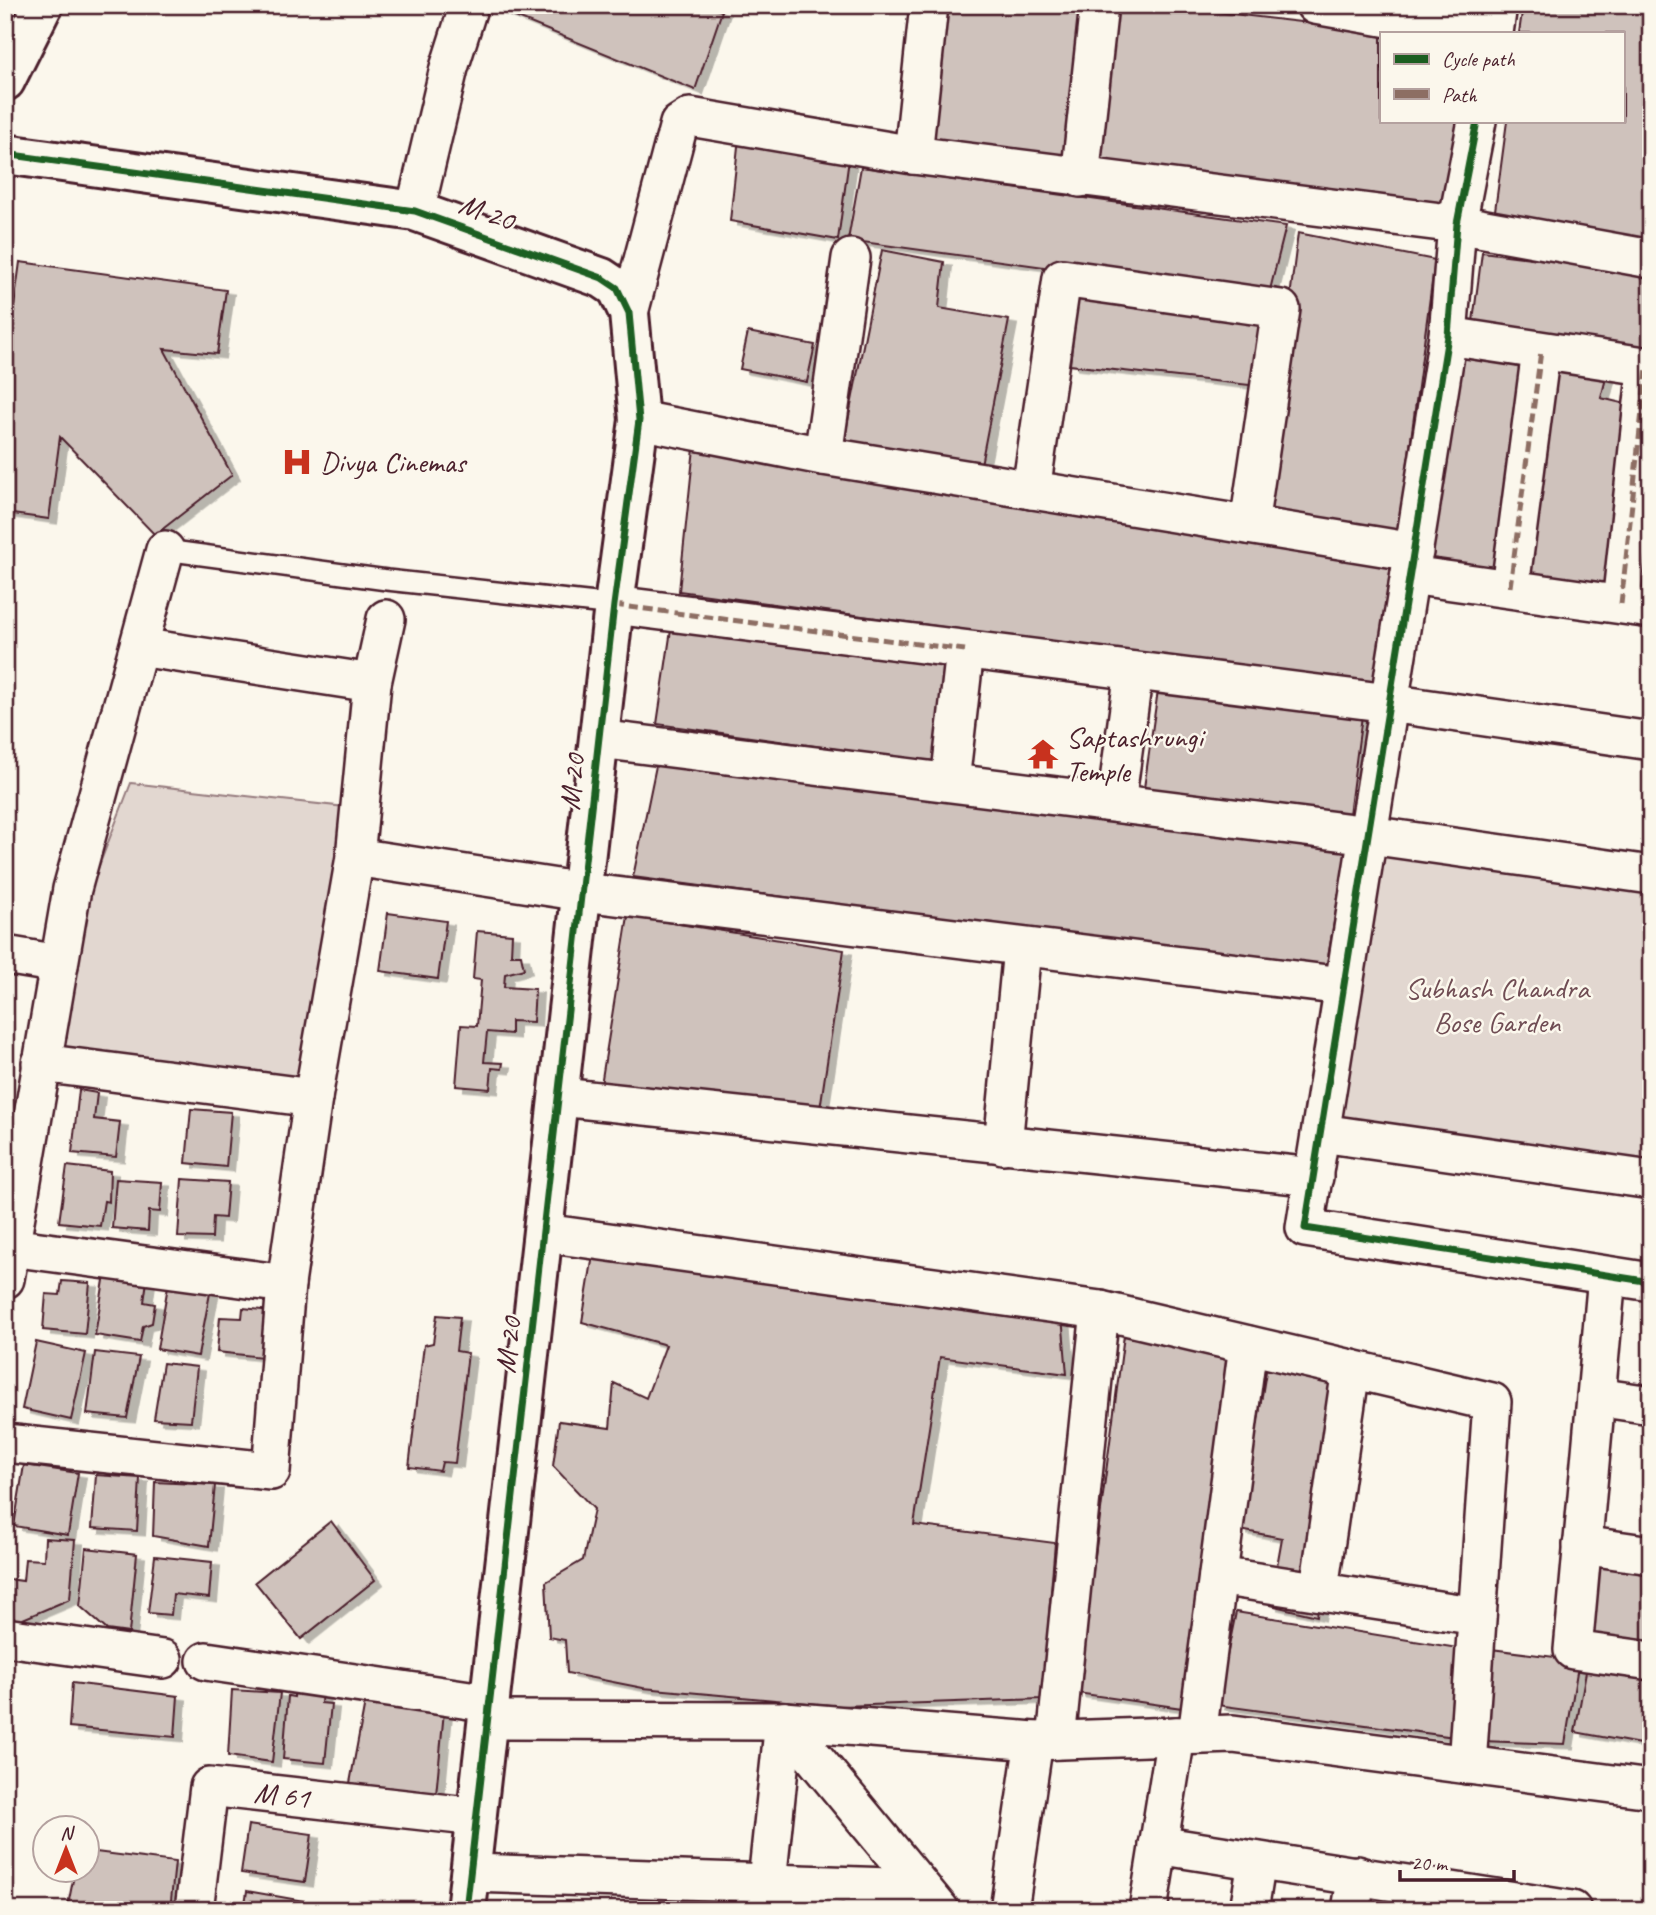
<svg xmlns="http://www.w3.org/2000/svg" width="1656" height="1915" viewBox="0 0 1656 1915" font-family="Caveat,sans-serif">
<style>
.green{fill:#e2d7d0;stroke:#967b7e;stroke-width:2}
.building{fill:#cfc2bc;stroke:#4a1f2b;stroke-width:2;filter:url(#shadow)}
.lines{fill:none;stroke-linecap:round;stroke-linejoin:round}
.service-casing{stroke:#4a1f2b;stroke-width:24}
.minor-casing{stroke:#4a1f2b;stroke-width:42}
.tertiary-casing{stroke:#4a1f2b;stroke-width:44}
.secondary-casing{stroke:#4a1f2b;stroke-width:44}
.service{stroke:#fbf7ec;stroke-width:19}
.minor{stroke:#fbf7ec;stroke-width:37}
.tertiary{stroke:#fbf7ec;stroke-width:38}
.secondary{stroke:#fbf7ec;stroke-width:38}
.quiet{stroke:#8d6e63;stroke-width:5;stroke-dasharray:10 5;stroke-linecap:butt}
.cycleway-casing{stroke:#fbf7ec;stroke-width:11}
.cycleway{stroke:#1b5e20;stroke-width:7}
.labels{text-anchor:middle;stroke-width:5;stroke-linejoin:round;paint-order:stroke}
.street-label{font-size:30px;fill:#4a1f2b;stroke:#fbf7ec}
.poi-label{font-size:30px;fill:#4a1f2b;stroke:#fbf7ec;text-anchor:start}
.park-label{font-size:30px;fill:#704d54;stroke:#fbf7ec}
</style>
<defs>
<filter id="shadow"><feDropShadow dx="8" dy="4.5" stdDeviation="0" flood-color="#0004"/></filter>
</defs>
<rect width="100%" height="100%" fill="#fbf7ec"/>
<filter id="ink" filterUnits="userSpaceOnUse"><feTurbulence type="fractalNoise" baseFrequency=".0143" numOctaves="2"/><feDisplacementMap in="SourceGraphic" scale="14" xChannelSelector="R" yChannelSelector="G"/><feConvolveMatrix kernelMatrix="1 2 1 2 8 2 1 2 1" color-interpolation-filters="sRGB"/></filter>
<g filter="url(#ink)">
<g class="green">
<polygon points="131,783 345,807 308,1087 59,1051 75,928"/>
<polygon points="1369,835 1651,875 1651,1180 1321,1133"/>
</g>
<g class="building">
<polygon points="500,5 702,5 722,11 695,90 498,10"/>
<polygon points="947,5 1082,5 1067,160 928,140"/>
<polygon points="1110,5 1155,5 1396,33 1381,33 1381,121 1465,121 1447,205 1095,160"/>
<polygon points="1382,5 1487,5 1484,25"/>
<polygon points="1523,5 1651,5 1651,245 1494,218 1507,121 1623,121 1623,33 1519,33"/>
<polygon points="739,137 849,159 838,240 730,221"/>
<polygon points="861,167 1286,226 1268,298 848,240"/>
<polygon points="1298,233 1435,260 1398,536 1263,517"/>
<polygon points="882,250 944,262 939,308 1009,320 980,470 842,451"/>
<polygon points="1482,252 1651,273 1651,354 1472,329"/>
<polygon points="20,262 226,290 217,354 164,349 232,475 155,535 60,437 49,519 5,513 5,373"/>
<polygon points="1078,290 1268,315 1258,386 1070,365"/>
<polygon points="748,332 815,345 807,382 740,369"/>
<polygon points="1462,351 1526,369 1498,577 1426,567"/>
<polygon points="1557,368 1607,374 1601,398 1626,404 1607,593 1529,575"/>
<polygon points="694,448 1392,556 1375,686 679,591"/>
<polygon points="672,623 955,658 944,764 657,724"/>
<polygon points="1159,683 1363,708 1348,822 1144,788"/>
<polygon points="658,756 1347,846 1326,969 633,877"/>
<polygon points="388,913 446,921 438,979 380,971"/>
<polygon points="628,916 844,950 820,1109 600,1091"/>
<polygon points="477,931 512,934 511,955 521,955 524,969 505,974 504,987 535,989 533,1022 511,1021 511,1034 487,1032 484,1062 503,1063 502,1069 492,1068 490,1089 456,1086 461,1025 477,1026 481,980 473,979"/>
<polygon points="79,1090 97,1093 94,1119 120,1122 116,1157 72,1153"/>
<polygon points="191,1109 231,1112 226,1167 186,1163"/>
<polygon points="67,1166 110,1171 109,1202 104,1201 100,1226 59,1222"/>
<polygon points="116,1179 162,1182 160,1212 149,1211 148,1231 112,1228"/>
<polygon points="182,1179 228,1182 225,1218 213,1217 212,1238 178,1237"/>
<polygon points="593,1255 1061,1305 1067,1374 940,1357 914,1525 1055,1543 1042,1699 841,1706 643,1688 567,1673 565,1640 549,1637 546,1582 583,1560 594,1509 553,1466 559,1421 610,1428 614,1383 646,1398 666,1345 582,1322"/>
<polygon points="105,1274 147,1281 144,1302 155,1304 152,1323 143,1326 140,1342 95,1335"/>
<polygon points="169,1280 211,1288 198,1356 157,1349"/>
<polygon points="62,1281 90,1283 85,1334 43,1330 46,1294 60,1295"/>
<polygon points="243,1308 272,1311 264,1332 262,1357 217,1352 220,1317 242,1318"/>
<polygon points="437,1315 460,1317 456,1351 468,1353 455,1463 442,1462 440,1471 409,1467 424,1345 433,1343"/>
<polygon points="1124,1335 1236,1358 1189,1709 1077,1693"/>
<polygon points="36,1342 86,1353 71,1420 22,1409"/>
<polygon points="95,1352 139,1357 127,1418 87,1414"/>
<polygon points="1268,1359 1360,1379 1317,1616 1270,1605 1282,1538 1240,1530"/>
<polygon points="163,1363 197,1367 191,1421 154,1419"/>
<polygon points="24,1465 78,1473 68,1535 14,1526"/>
<polygon points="96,1475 140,1478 137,1531 92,1528"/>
<polygon points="155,1482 215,1485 209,1546 153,1536"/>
<polygon points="331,1521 375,1580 301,1639 255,1582"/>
<polygon points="45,1538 75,1540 70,1599 16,1622 5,1621 8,1579 23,1581 25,1559 44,1560"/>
<polygon points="86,1548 137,1554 129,1633 107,1630 80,1606"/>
<polygon points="155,1556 212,1562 209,1598 173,1594 171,1615 148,1613"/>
<polygon points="1599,1559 1651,1570 1651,1654 1585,1645"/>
<polygon points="1236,1612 1464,1649 1455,1737 1217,1705"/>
<polygon points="1491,1649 1579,1660 1565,1744 1482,1741"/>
<polygon points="1587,1666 1651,1673 1651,1746 1575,1732"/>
<polygon points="72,1683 178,1696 175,1737 69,1727"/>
<polygon points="295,1688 322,1690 321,1703 331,1704 325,1763 283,1759 288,1696 294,1697"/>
<polygon points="232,1690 280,1693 272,1762 228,1756"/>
<polygon points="366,1697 444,1711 436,1795 350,1783"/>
<polygon points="248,1825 312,1834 305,1882 241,1873"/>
<polygon points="88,1851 175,1862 170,1910 67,1910 75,1870 88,1870"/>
<polygon points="247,1891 304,1901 302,1910 244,1910"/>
</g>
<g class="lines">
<g class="service-casing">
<polyline id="service" points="165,550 387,580 614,605"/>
</g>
<g class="minor-casing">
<g id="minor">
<polyline points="1315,5 1474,33"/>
<polyline points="1494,33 1498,5"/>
<polyline points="1477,121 1457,224 1448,336 1305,1228 1651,1282"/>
<polyline points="913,155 929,5"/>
<polyline points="1080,178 1099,5"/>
<polyline points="415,211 449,68 469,5"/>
<polyline points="629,313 679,124 690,117 913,155 1457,224 1651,259"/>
<polyline points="1448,336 1651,367"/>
<polyline points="639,420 823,456 1414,552"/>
<polyline points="823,456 851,258"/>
<polyline points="1031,490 1062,278 1281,309 1249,525"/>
<polyline points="1410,575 1651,609"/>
<polyline points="1510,587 1541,351"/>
<polyline points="1621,604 1647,366"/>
<polyline points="614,605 1389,703 1651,741"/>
<polyline points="139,647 372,683"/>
<polyline points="599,739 1369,835 1651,875"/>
<polyline points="950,782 965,650"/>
<polyline points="1116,803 1134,671"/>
<polyline points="355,857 583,892 1343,986"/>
<polyline points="5,955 59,964"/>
<polyline points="41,1063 313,1098"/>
<polyline points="560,1097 1314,1177"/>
<polyline points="1321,1133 1651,1180"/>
<polyline points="1003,1145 1022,948"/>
<polyline points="544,1233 1100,1310 1492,1402 1467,1765"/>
<polyline points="10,1247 286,1284"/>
<polyline points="1607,1276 1573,1650 1651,1661"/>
<polyline points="5,1279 72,889 165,550"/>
<polyline points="1596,1397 1651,1405"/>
<polyline points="5,1443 271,1471 286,1284 313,1098 355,857 372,683 386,619"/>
<polyline points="1582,1545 1651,1555"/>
<polyline points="1218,1576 1477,1616"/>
<polyline points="1319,1589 1351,1369"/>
<polyline points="5,1637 163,1659"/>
<polyline points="206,1661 490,1703"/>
<polyline points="488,1720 784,1721 1034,1741 1233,1734 1651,1789"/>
<polyline points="784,1721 940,1910"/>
<polyline points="1197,1735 1248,1345"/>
<polyline points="1056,1740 1100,1310"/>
<polyline points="1158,1845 1572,1910"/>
<polyline points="470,1873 921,1888"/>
<polyline points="194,1910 209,1787 477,1817"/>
<polyline points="764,1910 784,1721"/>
<polyline points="1009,1910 1034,1741"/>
<polyline points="1148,1910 1176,1736"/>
<polyline points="1249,1910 1257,1861"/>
<polyline points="1351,1910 1357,1875"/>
</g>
</g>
<g class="tertiary-casing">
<polyline id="tertiary" points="5,154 415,211 602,278 617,288 629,313 639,420 614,605 466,1910"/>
</g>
<g class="secondary-casing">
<polyline id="secondary" points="5,81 43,5"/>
</g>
<use href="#service" class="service"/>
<use href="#minor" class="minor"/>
<use href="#tertiary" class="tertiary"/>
<use href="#secondary" class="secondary"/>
<g class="quiet">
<polyline points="1510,587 1541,351"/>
<polyline points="1621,604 1647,366"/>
<polyline points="614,605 965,650"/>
</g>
<g class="cycleway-casing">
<g id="cycleway">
<polyline points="1477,121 1457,224 1448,336 1305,1228 1651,1282"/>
<polyline points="5,154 415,211 602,278 617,288 629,313 639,420 614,605 466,1910"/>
</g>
</g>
<use href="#cycleway" class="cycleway"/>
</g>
</g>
<defs>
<g id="hospital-bare" transform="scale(2.415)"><path d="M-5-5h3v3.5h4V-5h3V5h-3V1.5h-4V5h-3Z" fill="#c8321e" stroke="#fbf7ec" stroke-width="2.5" paint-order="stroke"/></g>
<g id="temple-bare" transform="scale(2.415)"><path d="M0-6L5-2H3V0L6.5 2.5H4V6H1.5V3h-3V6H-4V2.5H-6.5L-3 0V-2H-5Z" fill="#c8321e" stroke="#fbf7ec" stroke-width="2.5" paint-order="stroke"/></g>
</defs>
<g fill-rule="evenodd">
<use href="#hospital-bare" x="297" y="462"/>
<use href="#temple-bare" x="1043" y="754"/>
</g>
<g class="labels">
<g class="street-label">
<text transform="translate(487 212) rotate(20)" y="10">M 20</text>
<text transform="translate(572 782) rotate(-84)" y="10">M 20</text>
<text transform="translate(508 1345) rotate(-83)" y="10">M 20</text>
<text transform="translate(282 1795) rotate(6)" y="10">M 61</text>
</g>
<g class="poi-label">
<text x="320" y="472">Divya Cinemas</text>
<text x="1066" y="747">Saptashrungi<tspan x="1066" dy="34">Temple</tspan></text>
</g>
<g class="park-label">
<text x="1497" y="998">Subhash Chandra<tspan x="1497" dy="34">Bose Garden</tspan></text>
</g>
</g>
<rect width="1656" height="1915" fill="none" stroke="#fbf7ec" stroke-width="28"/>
<rect x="14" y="14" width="1628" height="1887" fill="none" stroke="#4a1f2b" stroke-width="2.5" filter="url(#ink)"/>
<rect x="1380" y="32" width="245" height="91" fill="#fbf7ec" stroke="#b4a19f" stroke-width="2"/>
<rect x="1394" y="54" width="35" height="10" fill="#1b5e20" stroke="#b4a19f" stroke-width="2"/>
<text x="1442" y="66" font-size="21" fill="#4a1f2b">Cycle path</text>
<rect x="1394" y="89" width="35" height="10" fill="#8d6e63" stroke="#b4a19f" stroke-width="2"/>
<text x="1442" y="102" font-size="21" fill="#4a1f2b">Path</text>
<g transform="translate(66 1849)"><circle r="33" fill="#fbf7ec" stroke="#b4a19f" stroke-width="2"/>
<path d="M0-5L12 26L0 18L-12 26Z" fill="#c8321e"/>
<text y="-10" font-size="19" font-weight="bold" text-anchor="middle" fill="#4a1f2b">N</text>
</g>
<path d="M1400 1870v10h114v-10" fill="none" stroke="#4a1f2b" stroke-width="3.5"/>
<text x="1411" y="1870" font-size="21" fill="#4a1f2b" stroke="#fbf7ec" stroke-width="5" paint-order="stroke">20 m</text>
</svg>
